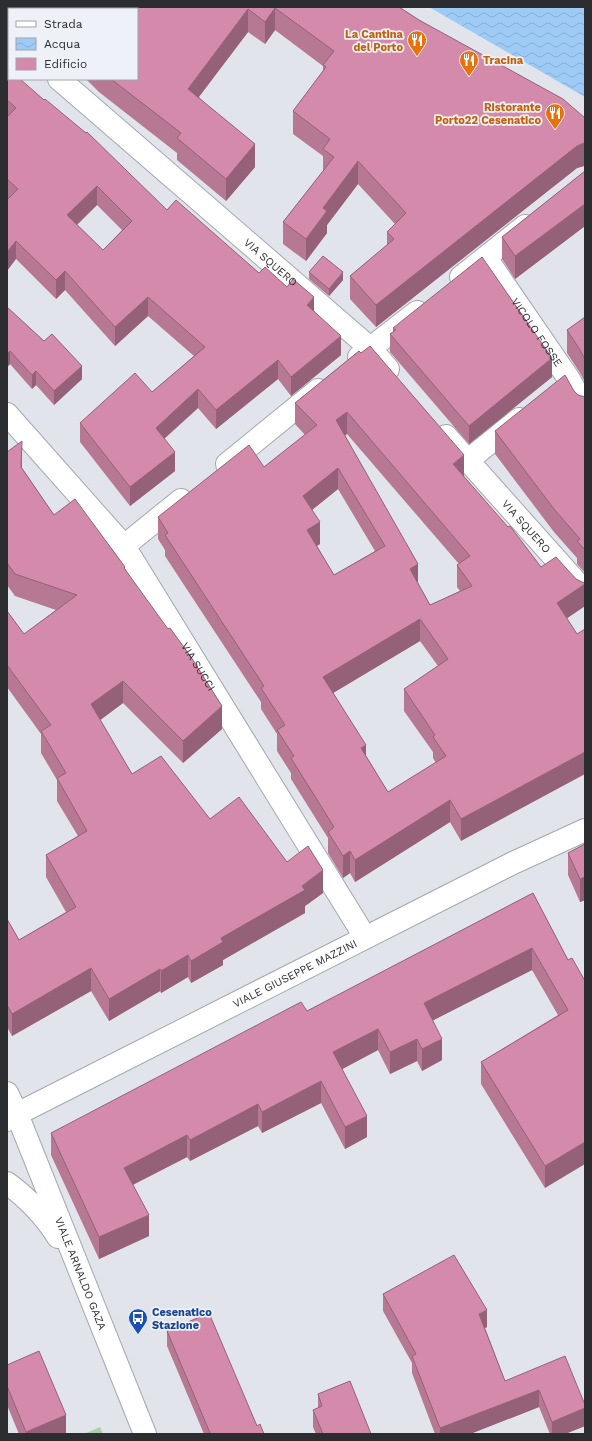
<svg xmlns="http://www.w3.org/2000/svg" width="592" height="1441" viewBox="0 0 592 1441" font-family="'Work Sans',sans-serif">
<style>
.green{fill:#aacfab}
.water{fill:url(#water-waves)}
.lines{fill:none;stroke-linecap:round;stroke-linejoin:round}
.minor-casing{stroke:#a4a7ae;stroke-width:24}
.minor{stroke:#fff;stroke-width:22}
.wall{fill:#b67893;fill-rule:evenodd}
.shaded-wall{fill:#946178}
.building{fill:#d48bab;stroke:#946178;fill-rule:evenodd}
.labels{text-anchor:middle;stroke-width:3.5;stroke-linejoin:round;paint-order:stroke}
.food-label{font-size:11px;font-weight:bold;fill:#c56008;stroke:#eef1f8;text-anchor:end}
.street-label{font-size:11px;fill:#2c2d30;stroke:#eef1f8}
.transit-label{font-size:11px;font-weight:bold;fill:#164399;stroke:#eef1f8;text-anchor:start}
</style>
<defs>
<pattern id="water-waves" width="16" height="10" patternUnits="userSpaceOnUse"><rect width="16" height="10" fill="#9ecaf6"/><path d="M0 5q4-4 8 0t8 0" fill="none" stroke="#88aed3"/></pattern>
</defs>
<rect width="100%" height="100%" fill="#e1e4eb"/>
<polygon class="green" points="100,1427 103,1434 84,1434"/>
<polygon class="water" points="429,7 585,7 585,97"/>
<g class="lines">
<g class="minor-casing">
<g id="minor">
<polyline points="7,34 9,36"/>
<path id="s1" d="M59,79L370,348L388,369"/>
<path id="s2" d="M486,258L569,379L585,408"/>
<polyline points="461,277 525,226"/>
<polyline points="359,357 417,312"/>
<path id="s3" d="M7,414L124,546L365,937"/>
<path id="s4" d="M446,436L585,592"/>
<polyline points="467,461 519,419"/>
<polyline points="227,464 318,390"/>
<polyline points="124,546 181,500"/>
<path id="s5" d="M7,1093L17,1114L145,1434"/>
<path id="s6" d="M7,1120L17,1114L513,863L585,830"/>
<path d="M7,1183C26,1197 45,1216 58,1237"/>
</g>
</g>
<use href="#minor" class="minor"/>
</g>
<g class="wall">
<polygon points="11,7 399,7 419,20 585,118 585,166 584,166 577,168 376,327 350,299 350,276 387,245 387,232 395,224 358,184 327,225 327,233 306,261 283,244 283,222 323,171 323,156 293,134 293,111 323,71 323,66 275,30 265,44 248,32 199,97 255,167 226,201 177,160 177,153 99,92 86,79 137,79 137,9 13,9"/>
<path d="M7,68L167,210L259,273L314,311L341,355L291,396L278,379L216,429L198,408L164,439L175,471L130,506L80,442V423L152,392L194,356L148,316L115,346L65,290L56,299L16,259L8,199L7,198ZM97,205L122,230L103,250L77,225Z"/>
<polygon points="585,171 585,226 515,279 502,259 502,237"/>
<polygon points="309,272 343,280 329,296 309,279"/>
<polygon points="7,307 82,379 54,405 36,385 32,389 10,364 7,367"/>
<polygon points="585,317 585,382 580,373 567,353 567,330"/>
<polygon points="393,328 552,377 469,444 390,352 390,334 393,332"/>
<path d="M359,351L464,477L541,567L576,579L582,582L585,583V606L567,618L461,841L450,822L355,882L350,873L343,878L328,853V838L291,779V773L277,751V734L261,709V702L165,556V550L158,539V517L264,467L305,435L295,424V403ZM347,434L459,564L457,565V587L460,591L430,605L418,583L345,435ZM338,489L375,551L334,575L317,546L320,544L312,510ZM420,641L438,666L404,689V711L433,752V758L436,763L388,792L366,756L333,693Z"/>
<polygon points="574,391 578,395 585,397 585,573 577,564 577,558 554,532 495,454 495,431"/>
<polygon points="7,452 22,468 54,515 125,570 222,729 183,763 123,703 100,720 132,774 210,819 287,862 323,893 305,906 305,913 223,960 223,965 191,983 188,977 161,993 160,991 109,1021 91,991 12,1036 7,1027 7,919 19,940 66,912 46,877 46,855 78,836 57,801 57,780 41,753 41,734 7,687 7,611 24,634 56,610 15,596 7,585"/>
<polygon points="585,844 585,900 580,902 568,875 568,853"/>
<polygon points="533,893 568,960 585,981 545,1188 481,1084 481,1062 558,1015 532,970 433,1020 442,1060 422,1071 417,1061 390,1074 378,1050 342,1069 367,1137 345,1149 321,1103 262,1133 258,1126 190,1161 187,1157 133,1185 149,1236 99,1259 51,1155 51,1133 307,1011"/>
<polygon points="383,1294 487,1327 485,1328 505,1381 585,1405 585,1426 565,1434 550,1434 539,1407 470,1434 435,1434 412,1373 412,1363 383,1311"/>
<polygon points="167,1331 257,1426 264,1434 204,1434 167,1346"/>
<polygon points="7,1365 66,1434 19,1434 7,1405"/>
<polygon points="318,1394 371,1434 316,1434 313,1427 313,1410 318,1409"/>
</g>
<g class="shaded-wall">
<polygon points="275,8 275,30 265,44 265,22"/>
<polygon points="248,9 248,32 188,111 188,89"/>
<polygon points="584,143 584,166 577,168 376,327 376,305 577,146"/>
<polygon points="255,144 255,167 226,201 226,179"/>
<polygon points="358,161 358,184 327,225 327,233 306,261 306,239 323,208"/>
<polygon points="97,186 97,205 67,234 67,215"/>
<polygon points="585,204 585,226 515,279 515,256"/>
<polygon points="16,241 16,259 7,271 7,252"/>
<polygon points="65,271 65,290 56,299 56,280"/>
<polygon points="343,272 343,280 329,296 329,289"/>
<polygon points="148,297 148,316 115,346 115,327"/>
<polygon points="314,297 314,316 307,305"/>
<polygon points="341,336 341,355 291,396 291,377"/>
<polygon points="10,351 10,364 7,367 7,354"/>
<polygon points="552,358 552,377 469,444 469,426"/>
<polygon points="278,360 278,379 216,429 216,410"/>
<polygon points="82,366 82,379 54,405 54,391"/>
<polygon points="36,371 36,385 32,389 32,375"/>
<polygon points="198,389 198,408 156,446 156,428"/>
<polygon points="347,412 347,434 336,441 336,420"/>
<polygon points="22,441 22,463 21,490 21,467"/>
<polygon points="175,452 175,471 130,506 130,487"/>
<polygon points="464,455 464,477 453,464"/>
<polygon points="338,468 338,489 303,517 303,496"/>
<polygon points="320,522 320,544 307,551 307,530"/>
<polygon points="418,564 418,586 410,569"/>
<polygon points="585,584 585,606 557,625 557,603"/>
<polygon points="420,619 420,641 323,699 323,677"/>
<polygon points="123,681 123,703 91,727 91,704"/>
<polygon points="222,706 222,729 183,763 183,741"/>
<polygon points="366,745 366,766 361,748"/>
<polygon points="585,752 585,774 461,841 461,819"/>
<polygon points="450,800 450,822 355,882 355,860"/>
<polygon points="350,851 350,873 343,878 343,856"/>
<polygon points="323,870 323,893 305,906 305,913 223,960 223,965 191,983 191,961 221,938 302,886"/>
<polygon points="585,877 585,900 580,902 580,879"/>
<polygon points="532,948 532,970 424,1025 424,1003"/>
<polygon points="188,955 188,977 161,993 161,971"/>
<polygon points="91,968 91,991 12,1036 12,1014"/>
<polygon points="160,969 160,991 109,1021 109,999"/>
<polygon points="378,1029 378,1050 333,1074 333,1052"/>
<polygon points="417,1039 417,1061 390,1074 390,1052"/>
<polygon points="442,1039 442,1060 422,1071 422,1049"/>
<polygon points="321,1081 321,1103 262,1133 262,1112"/>
<polygon points="258,1104 258,1126 190,1161 190,1140"/>
<polygon points="367,1116 367,1137 345,1149 345,1127"/>
<polygon points="187,1135 187,1157 124,1189 124,1168"/>
<polygon points="585,1142 585,1164 545,1188 545,1166"/>
<polygon points="149,1215 149,1236 99,1259 99,1237"/>
<polygon points="487,1310 487,1327 479,1331 479,1314"/>
<polygon points="539,1390 539,1407 470,1434 440,1434 440,1428"/>
<polygon points="585,1408 585,1426 565,1434 552,1434 552,1422"/>
<polygon points="66,1415 66,1434 26,1434 26,1432"/>
</g>
<g class="building">
<polygon points="34,7 399,7 419,20 563,99 585,118 585,143 584,143 577,146 376,305 350,276 394,239 387,232 406,213 358,161 323,208 327,211 306,239 283,222 334,157 323,149 330,139 293,111 326,67 323,65 334,51 275,8 265,22 248,9 188,89 255,144 226,179 177,138 181,133 111,79 137,79 137,9 36,9"/>
<path d="M7,68L9,70V79H20L44,100L45,99L86,133L87,132L167,210L176,200L259,273L265,267L287,287L293,279L314,297L307,305L341,336L291,377L278,360L216,410L198,389L156,428L175,452L130,487L80,423L135,373L152,392L205,347L148,297L115,327L65,271L56,280L16,241L7,252V200L18,189L7,179V117L16,108L7,100ZM97,186L132,221L103,250L67,215Z"/>
<polygon points="585,171 585,204 515,256 502,237"/>
<polygon points="323,256 343,272 329,289 309,272"/>
<polygon points="482,257 552,358 469,426 390,334 396,330 393,328"/>
<polygon points="7,307 44,341 52,334 82,366 54,391 36,371 32,375 10,351 7,354"/>
<polygon points="585,317 585,359 580,350 567,330"/>
<path d="M370,346L464,455L453,464L508,527L510,526L541,567L556,557L576,579L582,582L585,583V584L557,603L577,634L585,629V752L461,819L450,800L355,860L350,851L343,856L328,832L334,827L291,758L294,756L277,730L285,725L261,688L264,686L165,535L168,533L158,517L249,445L264,467L317,425L295,403L359,351L361,353ZM347,412L470,556L457,565L472,586L430,605L410,569L418,564L336,420ZM338,468L385,546L334,575L307,530L320,522L303,496ZM420,619L448,659L404,689L435,735L433,737L446,756L388,792L361,748L366,745L323,677Z"/>
<polygon points="565,375 574,391 578,395 585,397 585,550 577,541 580,539 554,509 495,431"/>
<polygon points="22,441 21,467 54,515 75,499 125,567 124,568 168,629 170,628 191,657 222,706 183,741 123,681 91,704 132,774 161,756 210,819 239,797 287,862 308,846 323,870 302,886 305,890 221,938 223,942 191,961 188,955 161,971 160,969 109,999 91,968 12,1014 7,1005 7,919 19,940 76,907 46,855 87,831 57,778 66,773 41,731 51,725 7,665 7,611 24,634 77,595 15,574 7,563 7,452"/>
<polygon points="585,844 585,877 580,879 568,853"/>
<polygon points="533,893 568,960 572,958 585,981 585,1142 545,1166 481,1062 568,1010 532,948 424,1003 442,1039 422,1049 417,1039 390,1052 378,1029 333,1052 367,1116 345,1127 321,1081 262,1112 258,1104 190,1140 187,1135 124,1168 149,1215 99,1237 51,1133 301,1002 307,1011"/>
<polygon points="454,1255 487,1310 479,1314 505,1381 565,1356 585,1405 585,1408 552,1422 539,1390 440,1428 412,1356 416,1354 383,1294"/>
<polygon points="209,1313 257,1426 260,1424 264,1434 207,1434 210,1433 167,1331"/>
<polygon points="39,1351 66,1415 26,1432 7,1386 7,1365"/>
<polygon points="350,1381 371,1434 323,1434 313,1410 322,1406 318,1394"/>
</g>
<defs>
<g id="restaurant-pin" transform="scale(1)"><path d="M0 17L-7.5 6A9.5 9.5 0 1 1 7.5 6Z" fill="#e8710a" stroke="#eef1f8"/><path d="M-5-6h1v4h1v-4h1v4h1v-4h1v5L-1.5 .5V6h-2V.5L-5-1ZM5-6V6H3V1.5H1.5Q1.5-4 5-6Z" fill="#fff"/></g>
<g id="bus-pin" transform="scale(1)"><path d="M0 17L-7.5 6A9.5 9.5 0 1 1 7.5 6Z" fill="#1a4fb4" stroke="#eef1f8"/><path d="M-5-6H5V4H4V6H2V4H-2V6H-4V4H-5ZM-3.5-4V0h7V-4ZM-3.5 1.2v1.5H-2V1.2ZM2 1.2v1.5H3.5V1.2Z" fill="#fff"/></g>
</defs>
<g fill-rule="evenodd">
<use href="#restaurant-pin" x="417" y="40"/>
<use href="#restaurant-pin" x="469" y="60"/>
<use href="#restaurant-pin" x="555" y="113"/>
<use href="#bus-pin" x="138" y="1318"/>
</g>
<g class="labels">
<g class="food-label">
<text x="403" y="38">La Cantina<tspan x="403" dy="13">del Porto</tspan></text>
<text x="483" y="64" text-anchor="start">Tracina</text>
<text x="541" y="111">Ristorante<tspan x="541" dy="13">Porto22 Cesenatico</tspan></text>
</g>
<g class="street-label">
<text dy="4" stroke="none"><textPath href="#s1" startOffset="280">VIA SQUERO</textPath></text>
<text dy="4" stroke="none"><textPath href="#s2" startOffset="90">VICOLO FOSSE</textPath></text>
<text dy="4" stroke="none"><textPath href="#s4" startOffset="121">VIA SQUERO</textPath></text>
<text dy="4" stroke="none"><textPath href="#s3" startOffset="318">VIA SUCCI</textPath></text>
<text dy="4" stroke="none"><textPath href="#s6" startOffset="323">VIALE GIUSEPPE MAZZINI</textPath></text>
<text dy="4" stroke="none"><textPath href="#s5" startOffset="195">VIALE ARNALDO GAZA</textPath></text>
</g>
<g class="transit-label">
<text x="152" y="1316">Cesenatico<tspan x="152" dy="13">Stazione</tspan></text>
</g>
</g>
<rect width="592" height="1441" fill="none" stroke="#2c2d30" stroke-width="16"/>
<rect x="8" y="8" width="130" height="72" fill="#eef1f8" stroke="#a0a3a8"/>
<rect x="16" y="21" width="20" height="6" fill="#ffffff" stroke="#a0a3a8"/>
<text x="44" y="28" font-size="12" fill="#2c2d30">Strada</text>
<rect x="16" y="38" width="20" height="12" fill="url(#water-waves)" stroke="#a0a3a8"/>
<text x="44" y="48" font-size="12" fill="#2c2d30">Acqua</text>
<rect x="16" y="58" width="20" height="12" fill="#d48bab" stroke="#a0a3a8"/>
<text x="44" y="68" font-size="12" fill="#2c2d30">Edificio</text>
</svg>
